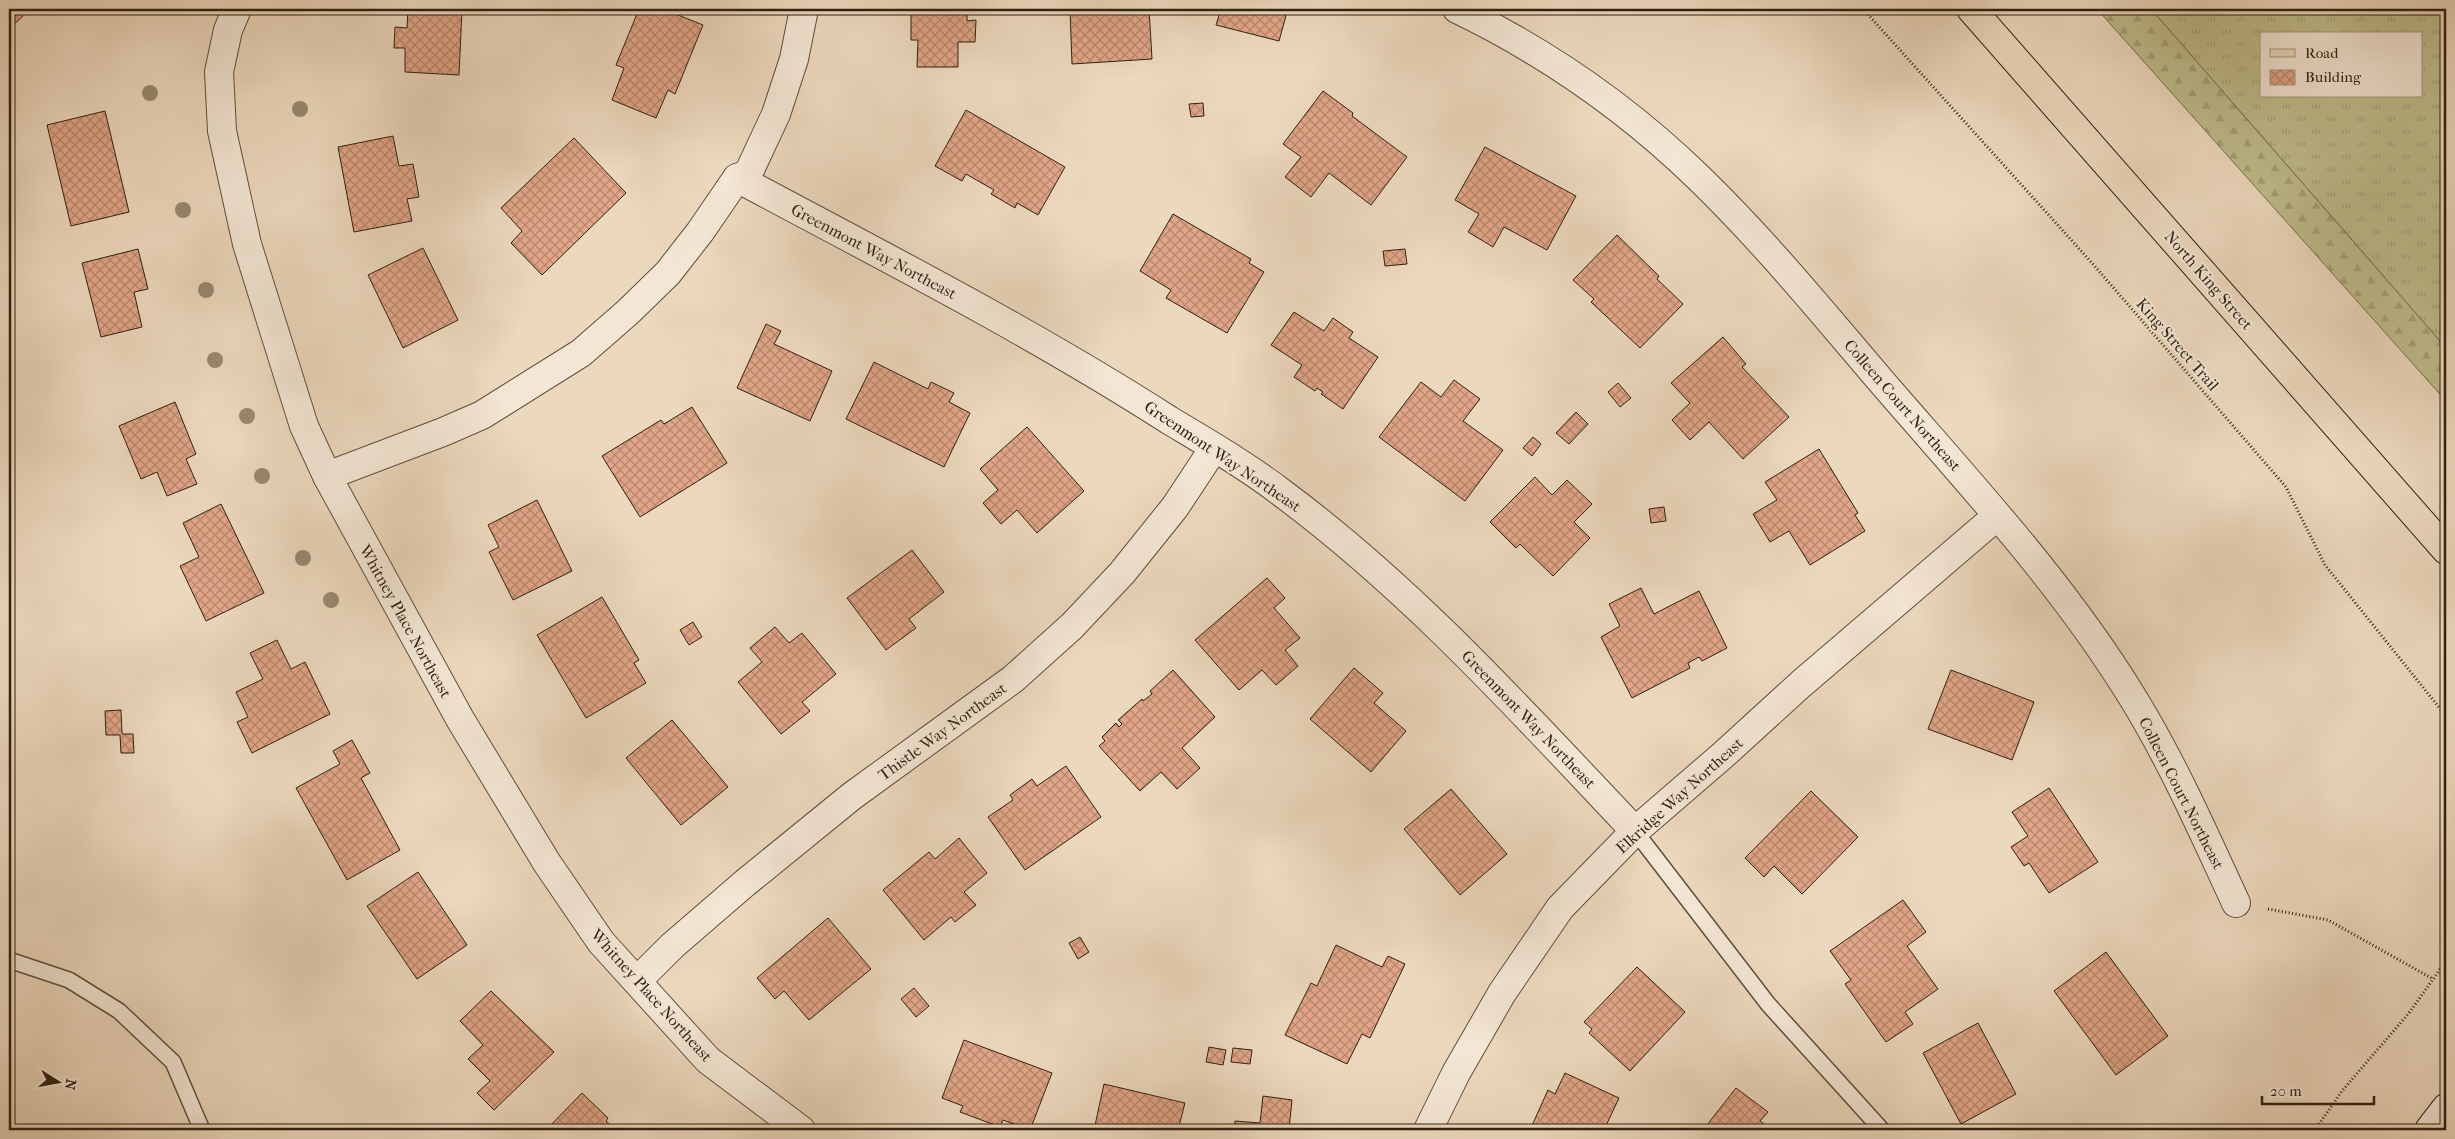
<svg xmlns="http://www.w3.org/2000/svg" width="2455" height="1139" viewBox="0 0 2455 1139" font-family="'IM FELL French Canon',serif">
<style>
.grass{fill:url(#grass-tufts);stroke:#776e4e;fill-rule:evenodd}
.forest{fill:url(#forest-firs);stroke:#776e4e}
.building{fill:url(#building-cross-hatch);stroke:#2f2111}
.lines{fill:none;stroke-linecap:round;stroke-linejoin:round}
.service-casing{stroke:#5e4f3c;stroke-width:18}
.minor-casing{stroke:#5e4f3c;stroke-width:30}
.secondary-casing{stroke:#2f2111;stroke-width:30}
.primary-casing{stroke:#2f2111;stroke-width:30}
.path{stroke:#2f2111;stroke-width:3;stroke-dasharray:1 2.5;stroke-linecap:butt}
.service{stroke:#f3e6d4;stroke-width:15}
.minor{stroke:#f3e6d4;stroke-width:28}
.secondary{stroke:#f3e6d4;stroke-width:28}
.primary{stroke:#ecd8bd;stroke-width:28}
.tree{fill:#98896f}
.labels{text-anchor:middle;stroke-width:4;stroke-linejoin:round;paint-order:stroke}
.street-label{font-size:16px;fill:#2f2111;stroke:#f3e6d4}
</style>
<defs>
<pattern id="grass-tufts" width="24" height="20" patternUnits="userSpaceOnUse" patternTransform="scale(1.25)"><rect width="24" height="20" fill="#bfbc8c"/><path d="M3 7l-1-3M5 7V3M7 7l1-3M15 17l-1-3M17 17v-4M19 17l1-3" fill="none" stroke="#a4a178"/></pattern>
<pattern id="forest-firs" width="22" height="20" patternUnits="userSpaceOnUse" patternTransform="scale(1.25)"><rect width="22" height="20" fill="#bfbc8c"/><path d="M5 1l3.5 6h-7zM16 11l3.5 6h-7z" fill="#a4a178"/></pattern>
<pattern id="building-cross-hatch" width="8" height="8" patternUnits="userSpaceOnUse" patternTransform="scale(1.25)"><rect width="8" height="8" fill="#e1a587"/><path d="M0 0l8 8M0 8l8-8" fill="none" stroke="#b7866d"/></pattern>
</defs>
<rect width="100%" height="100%" fill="#ecd8bd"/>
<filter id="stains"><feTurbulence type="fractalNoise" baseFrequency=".004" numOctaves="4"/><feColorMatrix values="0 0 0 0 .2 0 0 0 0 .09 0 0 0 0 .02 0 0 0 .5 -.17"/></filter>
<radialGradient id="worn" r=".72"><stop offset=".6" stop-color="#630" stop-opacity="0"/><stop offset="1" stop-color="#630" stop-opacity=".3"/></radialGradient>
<path class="grass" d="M2151,9H2446V348ZM2261,34H2421V96H2261Z"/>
<polygon class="forest" points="2097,9 2151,9 2446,348 2446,401"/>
<g class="building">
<polygon points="9,9 16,9 23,16 9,29"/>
<polygon points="408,9 462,9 459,75 405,72 405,48 394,48 395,27 407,28"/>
<polygon points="639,9 663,9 703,25 675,94 668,90 656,118 612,100 624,68 616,65"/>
<polygon points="911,9 967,9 967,21 976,20 975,42 958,42 958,67 917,67 918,40 911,40"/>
<polygon points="1070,9 1149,9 1152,59 1072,64"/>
<polygon points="1221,9 1282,9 1282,11 1287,12 1279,41 1216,25"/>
<polygon points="1323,91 1353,113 1352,116 1407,157 1371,205 1329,173 1311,197 1285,177 1301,157 1283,144"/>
<polygon points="1203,103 1204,116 1191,117 1189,104"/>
<polygon points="966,110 1065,167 1038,215 1017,203 1015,208 991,194 994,190 966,174 962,181 935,166"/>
<polygon points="105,111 129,212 71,226 47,125"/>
<polygon points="393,136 399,166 413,164 419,197 407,199 412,221 354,232 338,147"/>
<polygon points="574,138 626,193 542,275 511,243 522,231 501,208"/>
<polygon points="1485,147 1576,196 1547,250 1504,227 1493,247 1468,232 1479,214 1455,200"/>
<polygon points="1173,214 1251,259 1249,263 1264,272 1227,333 1166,298 1171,290 1140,271"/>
<polygon points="1617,235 1659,276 1657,279 1683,304 1640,348 1591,302 1594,299 1573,280"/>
<polygon points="423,248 458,320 403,348 368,275"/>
<polygon points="138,249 148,289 134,292 142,327 101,337 82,263"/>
<polygon points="1405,249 1407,264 1385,266 1383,251"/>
<polygon points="1294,312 1324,331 1333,318 1353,332 1349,338 1378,357 1343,409 1321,394 1323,392 1317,388 1315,391 1294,377 1302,365 1271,345"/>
<polygon points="766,324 781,331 774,344 832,371 810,421 737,388"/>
<polygon points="1723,337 1746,364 1742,367 1789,417 1743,459 1709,422 1690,440 1672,420 1690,403 1671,383"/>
<polygon points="874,362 928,389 931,382 954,393 949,402 970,413 944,467 846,419"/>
<polygon points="1454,380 1480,399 1463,421 1503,450 1465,501 1379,437 1421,382 1441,397"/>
<polygon points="1618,383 1631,398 1620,407 1608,392"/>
<polygon points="175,402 196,454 186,459 197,484 167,496 157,472 141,479 119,426"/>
<polygon points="692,407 727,463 640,517 602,456 661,420 664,424"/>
<polygon points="1576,412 1588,424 1569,444 1556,433"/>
<polygon points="1027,427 1084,491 1037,533 1017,510 1001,524 983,503 998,490 980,469"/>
<polygon points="1533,437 1541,444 1532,456 1523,448"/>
<polygon points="1819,449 1858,513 1855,515 1865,531 1810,565 1789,531 1770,542 1753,514 1777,500 1765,482"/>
<polygon points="1535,477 1552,495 1567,480 1592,504 1574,522 1590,538 1553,576 1520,544 1516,548 1490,522"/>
<polygon points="537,500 572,571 513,600 489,552 499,547 488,525"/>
<polygon points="221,504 264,593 206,621 180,566 199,557 183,523"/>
<polygon points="1664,507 1666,521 1651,523 1649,509"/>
<polygon points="912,550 944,592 909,619 916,628 886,650 847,598"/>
<polygon points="1267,578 1285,598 1274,608 1300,638 1285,650 1298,666 1276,685 1262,670 1239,690 1195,640"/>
<polygon points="1641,588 1654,614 1699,591 1727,648 1702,661 1699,657 1688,663 1690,668 1632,698 1601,637 1620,626 1609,604"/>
<polygon points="602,597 639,660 634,663 646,683 586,718 537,635"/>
<polygon points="693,622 702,637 689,645 680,630"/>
<polygon points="775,627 789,643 802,633 836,674 802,702 810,711 781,734 738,682 762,662 750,648"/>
<polygon points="277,640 291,669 305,662 330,714 252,753 237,722 248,717 236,692 263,679 250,653"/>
<polygon points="1354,668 1383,693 1374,703 1406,731 1371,772 1310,719"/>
<polygon points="1173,670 1215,717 1182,748 1200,768 1177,789 1161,772 1140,791 1099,746 1105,741 1102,737 1116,723 1119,727 1122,724 1118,720 1142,699 1143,701 1152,694 1150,691"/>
<polygon points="1951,670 2034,702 2012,760 1928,729"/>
<polygon points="121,710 122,734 133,734 134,753 121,753 120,735 106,735 105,711"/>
<polygon points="672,720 728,787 681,825 626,758"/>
<polygon points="352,740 370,773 361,778 400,850 347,880 296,788 340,764 333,751"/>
<polygon points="1066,766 1101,817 1025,870 988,817 1013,800 1010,795 1032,779 1037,786"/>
<polygon points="2049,788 2098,862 2049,893 2029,863 2024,866 2011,847 2028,836 2012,812"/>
<polygon points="1451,789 1507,854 1460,895 1404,829"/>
<polygon points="1811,791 1858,837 1802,894 1774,866 1764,877 1745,858"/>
<polygon points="959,838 987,873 964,892 976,905 955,922 951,917 924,940 883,890 929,852 935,859"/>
<polygon points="418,872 467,945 417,979 367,906"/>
<polygon points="1903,900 1926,932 1907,946 1938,989 1905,1012 1913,1024 1886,1042 1845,984 1851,980 1830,951"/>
<polygon points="828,918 871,969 809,1020 784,991 775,999 757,978"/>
<polygon points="1080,937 1089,952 1078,959 1069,943"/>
<polygon points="1336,945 1382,967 1388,956 1405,964 1370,1038 1362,1034 1347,1064 1285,1035 1311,983 1317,986"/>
<polygon points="2106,952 2168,1036 2116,1075 2054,991"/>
<polygon points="1637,967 1685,1012 1630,1071 1589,1033 1592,1029 1584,1022"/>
<polygon points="914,988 929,1006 916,1017 901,999"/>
<polygon points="491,991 554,1052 494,1110 477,1093 490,1081 468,1059 483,1045 460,1021"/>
<polygon points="1978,1023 2016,1094 1961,1124 1923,1053"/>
<polygon points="964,1040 1052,1073 1030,1130 1003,1120 1000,1127 960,1112 963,1106 942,1098"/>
<polygon points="1209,1047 1226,1050 1223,1065 1206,1062"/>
<polygon points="1233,1048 1252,1050 1250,1064 1231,1062"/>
<polygon points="1565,1073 1619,1098 1604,1130 1530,1130 1548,1090 1555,1094"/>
<polygon points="1104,1084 1185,1103 1178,1130 1094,1130"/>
<polygon points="1736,1088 1768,1112 1760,1121 1772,1130 1703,1130"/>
<polygon points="582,1093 608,1118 606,1121 616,1130 546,1130"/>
<polygon points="1263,1096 1292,1100 1289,1129 1300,1130 1234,1130 1235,1121 1260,1123"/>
</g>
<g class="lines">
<g class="service-casing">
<g id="service">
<polyline points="1635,831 1768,1004 1882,1130"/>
<polyline points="9,960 69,980 119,1011 173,1062 202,1130"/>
</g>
</g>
<g class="minor-casing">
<g id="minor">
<polyline points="237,9 228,30 219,72 222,131 247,244 304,426 327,476 460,719 547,863 601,942 708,1060 801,1130"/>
<path d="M1457,9C1546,52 1627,108 1699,178C1764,241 1822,312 1881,381C1969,483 2062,582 2133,698C2173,763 2204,834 2236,903"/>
<path d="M737,178C883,256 1030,331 1169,420C1207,443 1247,466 1282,493C1414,591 1523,713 1635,831"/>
<polyline points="327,476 443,432 482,415 581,353 628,312 668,273 700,232 737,178 748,174 776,114 794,59 804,9"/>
<polyline points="637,981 672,946 745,883 852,796 1013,679 1072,626 1122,573 1175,507 1214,448"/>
<polyline points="1428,1130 1456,1073 1502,993 1560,908 1635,831 1722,756 1801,684 1997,516"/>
</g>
</g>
<g class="secondary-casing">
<polyline id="secondary" points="2429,1130 2446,1108"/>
</g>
<g class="primary-casing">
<polyline id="primary" points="1971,9 2446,550"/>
</g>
<g class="path">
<polyline points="1863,9 2092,263 2286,487 2325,565 2446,716"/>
<polyline points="2268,909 2328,920 2433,979"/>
<polyline points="2315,1130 2342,1091 2409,1013 2446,961"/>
</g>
<use href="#service" class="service"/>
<use href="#minor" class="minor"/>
<use href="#secondary" class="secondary"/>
<use href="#primary" class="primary"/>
</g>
<g class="tree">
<circle cx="150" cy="93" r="8"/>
<circle cx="300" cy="109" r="8"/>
<circle cx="183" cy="210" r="8"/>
<circle cx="206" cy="290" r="8"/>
<circle cx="215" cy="360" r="8"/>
<circle cx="247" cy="416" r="8"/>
<circle cx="262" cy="476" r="8"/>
<circle cx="303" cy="558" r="8"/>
<circle cx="331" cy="600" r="8"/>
</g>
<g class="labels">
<g class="street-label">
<text transform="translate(874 251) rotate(28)" y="6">Greenmont Way Northeast</text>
<text transform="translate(2209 280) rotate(49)" y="6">North King Street</text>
<text transform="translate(2178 344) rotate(49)" y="6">King Street Trail</text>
<text transform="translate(1903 405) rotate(49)" y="6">Colleen Court Northeast</text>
<text transform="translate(1223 456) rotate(34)" y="6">Greenmont Way Northeast</text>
<text transform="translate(406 621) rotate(61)" y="6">Whitney Place Northeast</text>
<text transform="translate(1529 719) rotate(46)" y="6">Greenmont Way Northeast</text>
<text transform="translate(942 731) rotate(-36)" y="6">Thistle Way Northeast</text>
<text transform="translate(2182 793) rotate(63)" y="6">Colleen Court Northeast</text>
<text transform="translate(1679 795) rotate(-42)" y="6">Elkridge Way Northeast</text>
<text transform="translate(652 995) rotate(48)" y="6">Whitney Place Northeast</text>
</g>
</g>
<rect width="2455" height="1139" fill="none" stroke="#ecd8bd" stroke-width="30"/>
<rect x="10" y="10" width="2435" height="1119" fill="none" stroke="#2f2111" stroke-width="2.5"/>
<rect x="15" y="15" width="2425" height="1109" fill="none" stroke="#2f2111"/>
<rect x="2260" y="32" width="162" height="65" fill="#f3e6d4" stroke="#a59786"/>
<rect x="2270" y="49" width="25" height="8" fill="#ecd8bd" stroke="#a59786"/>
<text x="2305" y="58" font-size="15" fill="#2f2111">Road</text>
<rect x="2270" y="70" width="25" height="15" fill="url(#building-cross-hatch)" stroke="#a59786"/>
<text x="2305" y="82" font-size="15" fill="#2f2111">Building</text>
<g transform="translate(58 1082) rotate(101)" stroke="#f3e6d4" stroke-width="4" paint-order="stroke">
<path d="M0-4L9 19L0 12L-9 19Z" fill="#2f2111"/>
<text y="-8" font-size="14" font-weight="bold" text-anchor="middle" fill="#2f2111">N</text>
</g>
<path d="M2262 1096v8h112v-8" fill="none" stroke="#2f2111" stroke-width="2.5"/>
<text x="2270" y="1096" font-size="15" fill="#2f2111" stroke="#f3e6d4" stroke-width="4" paint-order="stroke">20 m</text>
<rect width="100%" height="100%" filter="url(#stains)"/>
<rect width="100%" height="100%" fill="url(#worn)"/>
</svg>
